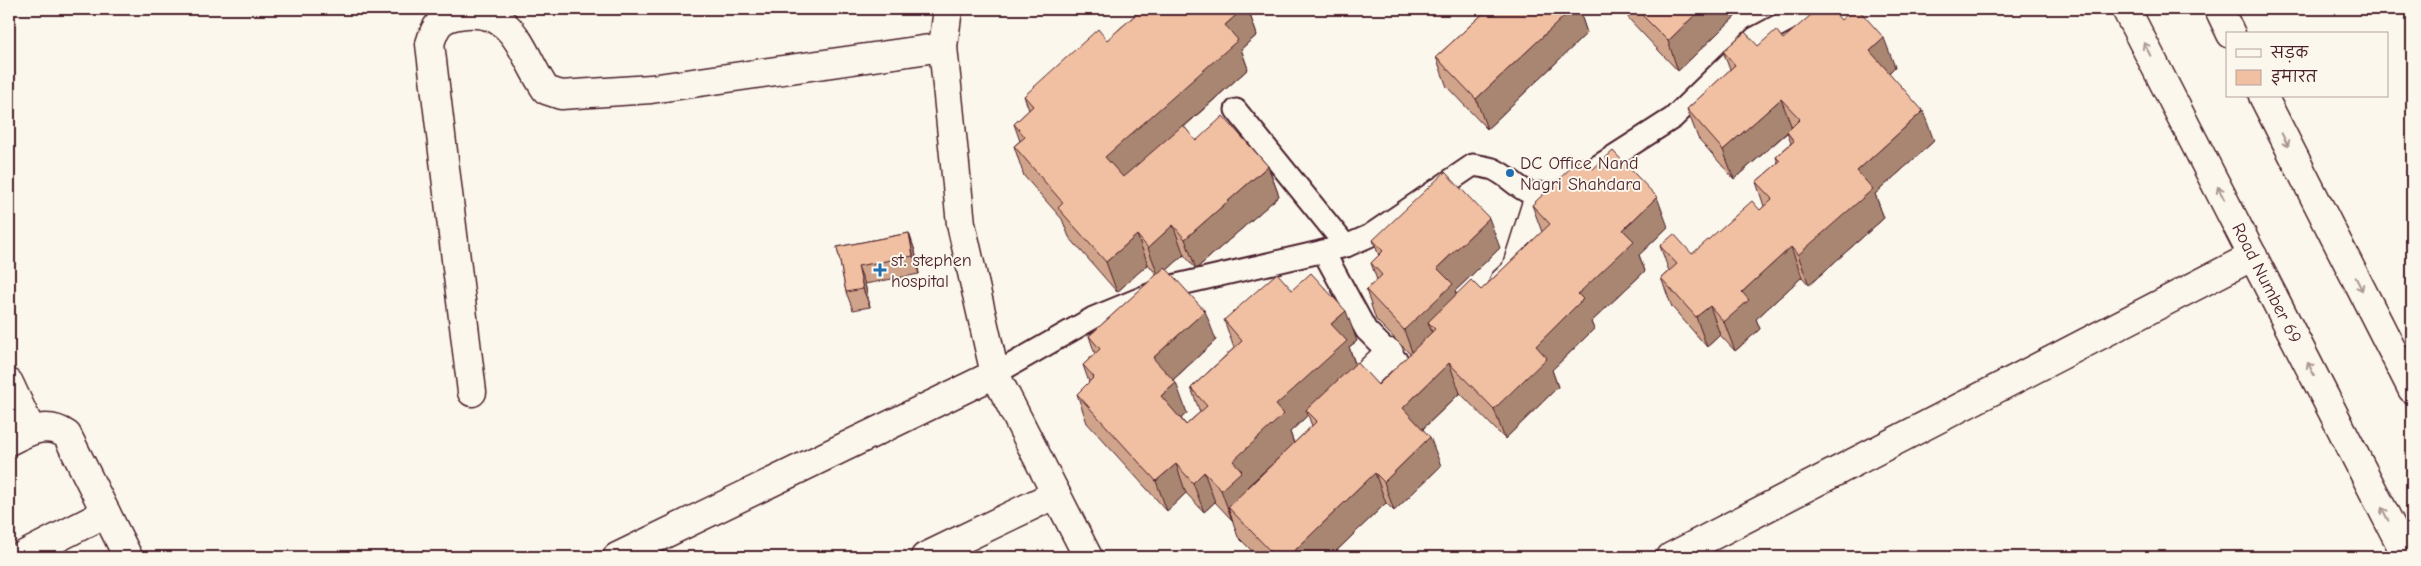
<svg xmlns="http://www.w3.org/2000/svg" width="2421" height="566" viewBox="0 0 2421 566" font-family="'Comic Neue','Playpen Sans Deva',sans-serif">
<style>
.lines{fill:none;stroke-linecap:round;stroke-linejoin:round}
.lane-casing{stroke:#4a1f2b;stroke-width:25}
.street-casing{stroke:#4a1f2b;stroke-width:31}
.secondary-casing{stroke:#4a1f2b;stroke-width:31}
.lane{stroke:#fbf7ec;stroke-width:21}
.street{stroke:#fbf7ec;stroke-width:28}
.secondary{stroke:#fbf7ec;stroke-width:28}
.wall{fill:#cfa48a;stroke:#4a1f2b;fill-rule:evenodd}
.shaded-wall{fill:#a98671;stroke:#4a1f2b}
.building{fill:#f1bfa1;stroke:#4a1f2b}
.oneway{stroke:#ab9695}
.poi-dot{fill:#1f6fb2;stroke:#fbf7ec;stroke-width:2}
.labels{text-anchor:middle;stroke-width:4;stroke-linejoin:round;paint-order:stroke}
.poi-label{font-size:18px;fill:#4a1f2b;stroke:#fbf7ec;text-anchor:start}
.street-label{font-size:18px;fill:#4a1f2b;stroke:#fbf7ec}
</style>
<rect width="100%" height="100%" fill="#fbf7ec"/>
<filter id="ink" filterUnits="userSpaceOnUse"><feTurbulence type="fractalNoise" baseFrequency=".02" numOctaves="2"/><feDisplacementMap in="SourceGraphic" scale="10" xChannelSelector="R" yChannelSelector="G"/><feConvolveMatrix kernelMatrix="1 2 1 2 8 2 1 2 1" color-interpolation-filters="sRGB"/></filter>
<g filter="url(#ink)">
<g class="lines">
<g class="lane-casing">
<g id="lane">
<polyline points="1236,110 1346,246"/>
<polyline points="1592,170 1673,118 1755,38 1809,9"/>
<polyline points="1323,251 1366,330 1410,374"/>
<path d="M995,374L1093,318L1168,287L1346,246L1369,236L1473,165C1479,166 1487,167 1493,169C1517,180 1522,200 1553,193"/>
</g>
</g>
<g class="street-casing">
<g id="street">
<polyline points="948,9 943,47 961,224 995,374 1088,557"/>
<polyline points="1504,282 1515,272 1539,196"/>
<polyline points="9,383 31,430"/>
<path d="M472,392L430,44C435,26 440,18 459,15C515,5 521,54 546,90L561,95L651,89L943,47"/>
<polyline points="1342,399 1389,353"/>
<path d="M9,441C29,431 47,421 67,435L128,557"/>
<polyline points="20,557 106,513"/>
<polyline points="617,557 995,374"/>
<polyline points="925,557 1056,494"/>
<polyline points="1671,557 2253,256"/>
</g>
</g>
<g class="secondary-casing">
<g id="secondary">
<polyline points="2126,9 2407,557"/>
<polyline points="2219,9 2231,34"/>
<polyline points="2263,96 2412,389"/>
</g>
</g>
<use href="#lane" class="lane"/>
<use href="#street" class="street"/>
<use href="#secondary" class="secondary"/>
</g>
<g class="wall">
<path d="M1142,9H1248L1257,35L1241,49L1248,69L1184,127L1196,141L1268,166L1279,196L1196,269L1184,255L1167,270L1216,340L1173,380L1187,413L1181,418L1186,425L1200,412L1191,388L1234,348L1224,320L1292,290L1357,341L1349,347L1355,363L1378,385L1410,354L1376,320L1366,290L1377,280L1371,263L1379,256L1373,240L1500,248L1455,291L1457,295L1481,290L1542,232L1532,205L1593,169L1668,227L1639,255L1645,271L1591,322L1594,329L1552,370L1558,387L1505,439L1460,393L1423,429L1441,466L1394,511L1386,503L1330,557H1258L1238,537L1232,519V520L1215,502L1204,512L1186,493L1167,511L1087,423L1077,394L1089,382L1083,365L1095,354L1089,336L1157,275L1148,264L1117,292L1069,237L1062,219L1024,176L1014,146L1020,141L1014,124L1029,110L1024,96L1107,40ZM1308,415L1312,426L1294,443L1290,432ZM1272,464L1248,487V486Z"/>
<polygon points="1488,9 1579,9 1587,33 1487,129 1447,87 1436,57"/>
<polygon points="1625,9 1743,9 1678,71 1629,19"/>
<polygon points="1841,20 1895,67 1889,73 1934,141 1875,194 1884,218 1809,285 1802,277 1756,319 1760,329 1735,351 1720,335 1707,347 1672,307 1661,278 1669,271 1660,246 1692,254 1760,210 1764,206 1756,182 1778,163 1776,157 1791,143 1787,133 1734,179 1698,138 1687,109 1730,70 1723,51 1758,46 1783,39"/>
<polygon points="909,233 915,251 919,274 865,284 870,307 853,310 846,292 837,247"/>
</g>
<g class="shaded-wall">
<polygon points="1243,9 1248,9 1257,35 1241,49 1248,69 1116,187 1105,157 1225,25"/>
<polygon points="1572,9 1579,9 1587,33 1487,129 1476,99"/>
<polygon points="1701,9 1743,9 1678,71 1668,41"/>
<polygon points="1884,38 1895,67 1880,81 1870,51"/>
<polygon points="1781,99 1792,128 1734,179 1723,150"/>
<polygon points="1923,111 1934,141 1875,194 1884,218 1809,285 1798,255 1857,171"/>
<polygon points="1268,166 1279,196 1196,269 1185,239"/>
<polygon points="1657,197 1668,227 1639,255 1645,271 1591,322 1594,329 1552,370 1558,387 1505,439 1494,409 1536,346 1578,294 1623,230"/>
<polygon points="1489,218 1500,248 1455,291 1463,313 1428,322 1435,340 1415,360 1404,330 1437,268"/>
<polygon points="1173,225 1184,255 1159,277 1148,248"/>
<polygon points="909,233 915,251 919,274 913,256"/>
<polygon points="1137,235 1148,264 1117,292 1106,262"/>
<polygon points="1791,247 1802,277 1756,319 1760,329 1735,351 1724,322 1742,292"/>
<polygon points="858,266 865,284 870,307 863,289"/>
<polygon points="1710,306 1720,335 1707,347 1696,317"/>
<polygon points="1205,311 1216,340 1164,388 1153,358"/>
<polygon points="1346,311 1357,341 1349,347 1357,370 1306,410 1308,415 1290,432 1294,444 1248,486 1253,500 1228,507 1232,519 1232,520 1221,490 1233,461 1276,405 1331,324"/>
<polygon points="1449,363 1460,393 1414,437 1403,408"/>
<polygon points="1176,383 1187,413 1172,426 1161,396"/>
<polygon points="1430,437 1441,466 1394,511 1384,482"/>
<polygon points="1176,464 1186,493 1167,511 1156,481"/>
<polygon points="1204,472 1215,502 1204,512 1193,483"/>
<polygon points="1375,473 1386,503 1330,557 1288,557"/>
</g>
<g class="building">
<polygon points="1142,9 1243,9 1225,25 1238,40 1105,157 1123,177 1183,125 1196,141 1223,116 1268,166 1185,239 1173,225 1148,248 1137,235 1106,262 1058,208 1063,203 1014,146 1025,137 1014,124 1033,106 1024,96 1098,29 1107,40"/>
<polygon points="1488,9 1572,9 1476,99 1436,57"/>
<polygon points="1636,9 1701,9 1668,41"/>
<polygon points="1818,9 1831,9 1841,20 1853,9 1858,9 1884,38 1870,51 1923,111 1857,171 1873,189 1798,255 1791,247 1742,292 1749,300 1724,322 1710,306 1696,317 1661,278 1677,264 1660,246 1674,234 1692,254 1752,201 1760,210 1772,199 1756,182 1780,161 1776,157 1794,141 1787,132 1800,119 1781,99 1723,150 1687,109 1735,65 1723,51 1745,32 1758,46 1776,30 1783,39"/>
<polygon points="1613,151 1657,197 1623,230 1634,241 1578,294 1583,299 1536,346 1547,358 1494,409 1449,363 1403,408 1430,437 1384,482 1375,473 1288,557 1276,557 1228,507 1317,421 1306,410 1357,362 1378,385 1435,329 1428,322 1471,280 1481,290 1550,224 1532,205 1582,157 1593,169"/>
<polygon points="1445,172 1489,218 1437,268 1453,284 1404,330 1366,290 1382,275 1371,263 1383,251 1373,240"/>
<polygon points="909,233 913,256 858,266 863,289 846,292 837,247"/>
<polygon points="1165,267 1205,311 1153,358 1176,383 1161,396 1186,425 1207,406 1191,388 1242,341 1224,320 1277,273 1292,290 1311,273 1346,311 1331,324 1347,341 1276,405 1284,414 1233,461 1242,471 1221,490 1204,472 1193,483 1176,464 1156,481 1077,394 1094,377 1083,365 1100,349 1089,336"/>
</g>
<defs><path id="oneway-shaft" d="M-6 0H5M1.5-3L5.5 0L1.5 3" fill="none" stroke-width="1.6" stroke-linecap="round" stroke-linejoin="round" transform="scale(1.25)"/></defs>
<g class="oneway">
<use href="#oneway-shaft" transform="translate(2147 49) rotate(-117)"/>
<use href="#oneway-shaft" transform="translate(2285 140) rotate(63)"/>
<use href="#oneway-shaft" transform="translate(2221 193) rotate(-117)"/>
<use href="#oneway-shaft" transform="translate(2359 284) rotate(63)"/>
<use href="#oneway-shaft" transform="translate(2311 369) rotate(-117)"/>
<use href="#oneway-shaft" transform="translate(2385 514) rotate(-117)"/>
</g>
</g>
<g class="poi-dot">
<circle cx="1510" cy="173" r="5"/>
<path d="M877.5 262.5h5v5h5v5h-5v5h-5v-5h-5v-5h5z"/>
</g>
<g class="labels">
<g class="poi-label">
<text x="1520" y="169">DC Office Nand<tspan x="1520" dy="21">Nagri Shahdara</tspan></text>
<text x="891" y="266">st. stephen<tspan x="891" dy="21">hospital</tspan></text>
</g>
<g class="street-label">
<text transform="translate(2267 283) rotate(63)" y="6">Road Number 69</text>
</g>
</g>
<rect width="2421" height="566" fill="none" stroke="#fbf7ec" stroke-width="30"/>
<rect x="15" y="15" width="2391" height="536" fill="none" stroke="#4a1f2b" stroke-width="2" filter="url(#ink)"/>
<rect x="2226" y="32" width="162" height="65" fill="#fbf7ec" stroke="#b4a19f"/>
<rect x="2236" y="49" width="25" height="8" fill="#fbf7ec" stroke="#b4a19f"/>
<text x="2271" y="58" font-size="15" fill="#4a1f2b">सड़क</text>
<rect x="2236" y="70" width="25" height="15" fill="#f1bfa1" stroke="#b4a19f"/>
<text x="2271" y="82" font-size="15" fill="#4a1f2b">इमारत</text>
</svg>
